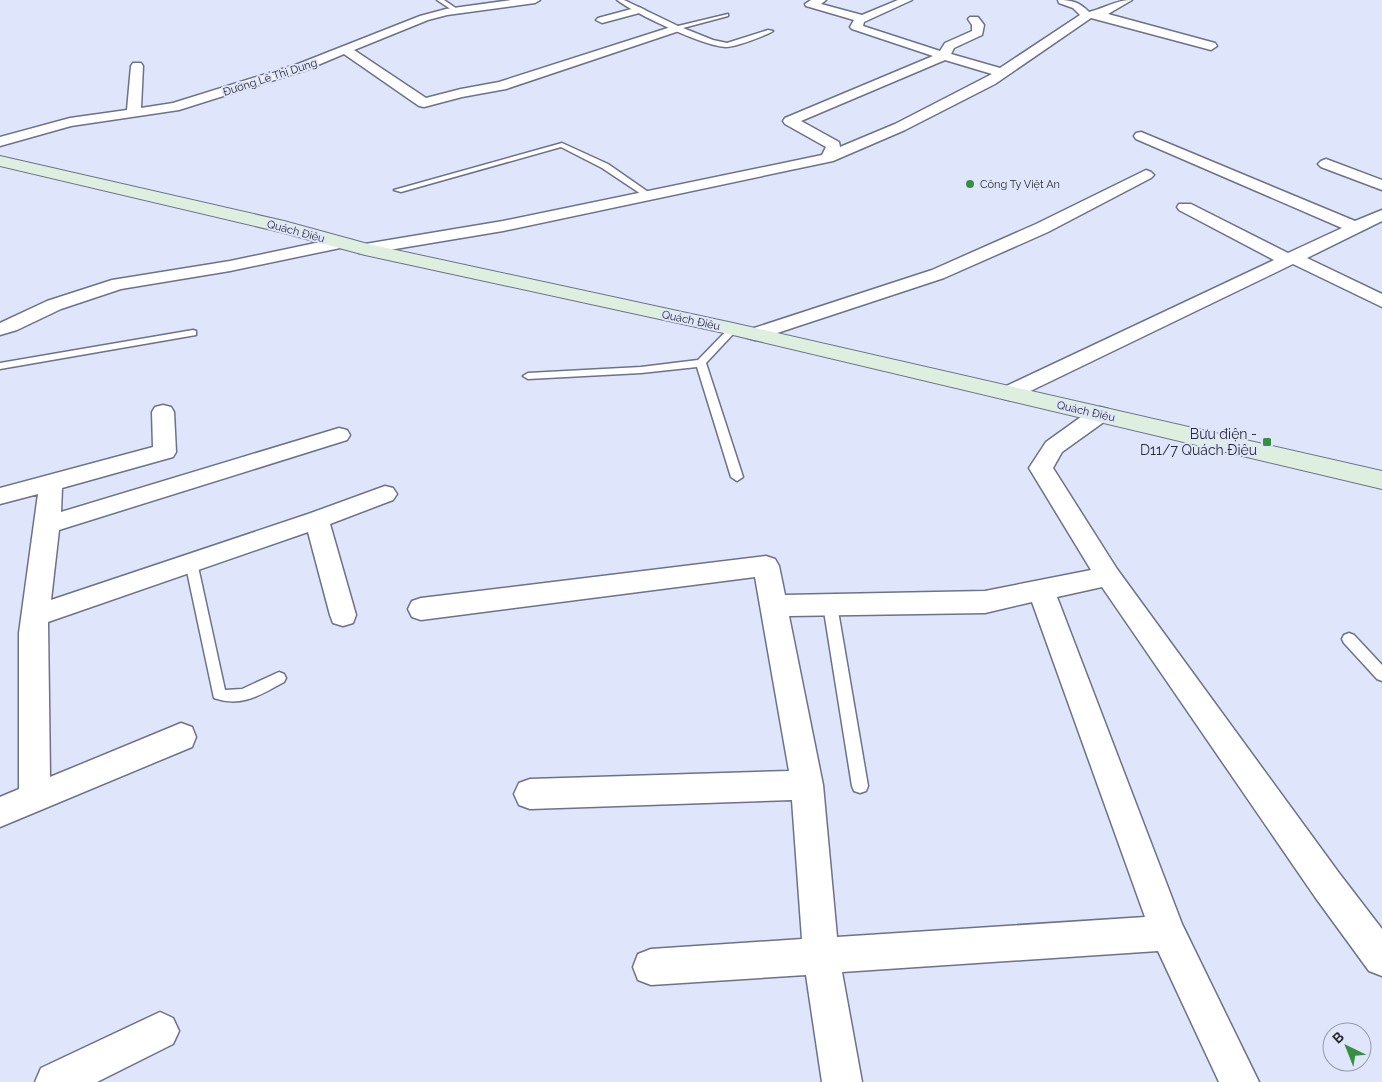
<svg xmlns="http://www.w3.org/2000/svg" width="1382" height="1082" viewBox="0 0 1382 1082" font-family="Raleway,sans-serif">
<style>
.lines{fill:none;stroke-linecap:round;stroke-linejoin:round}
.service-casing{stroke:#6c7289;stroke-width:3}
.minor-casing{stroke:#6c7289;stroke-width:3}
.secondary-casing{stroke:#6c7289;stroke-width:2}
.service{fill:#fff;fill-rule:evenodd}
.minor{fill:#fff;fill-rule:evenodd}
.secondary{fill:#deefdf;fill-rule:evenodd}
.poi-dot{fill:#359041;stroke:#dfe6fb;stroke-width:2}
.labels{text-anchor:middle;stroke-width:4;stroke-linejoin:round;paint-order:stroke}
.far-street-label{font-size:11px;fill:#282b34;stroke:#dfe6fb}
.far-poi-label{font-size:11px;fill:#282b34;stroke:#dfe6fb;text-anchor:start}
.poi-label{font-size:14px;fill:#282b34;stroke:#dfe6fb;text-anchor:end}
</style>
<rect width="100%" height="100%" fill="#dfe6fb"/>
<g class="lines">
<g class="service-casing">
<g id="service">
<polygon points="437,0 444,0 460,11 455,12"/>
<path d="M617,0H624L678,26L728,14V16L683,28L713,40L727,43L768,30L773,31C765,36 735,47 726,47C703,46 636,14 617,0Z"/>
<polygon points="562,143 608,164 654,196 647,198 602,168 561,147 401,192 394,190"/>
<polygon points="733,326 738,329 736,331 706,363 743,477 737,481 731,477 697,367 641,373 528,379 523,376 528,373 641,367 698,360 730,327"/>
<polygon points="193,330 196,331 196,335 0,369 0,363"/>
<path d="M191,557L196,559L197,562L225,690L242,689L279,672L284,674L286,678L284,682C260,695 242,708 214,698L185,562L186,559Z"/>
<polygon points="830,600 835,601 837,605 868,786 866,791 860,793 854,791 852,786 823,605 825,601"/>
<polygon points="1349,633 1354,635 1382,665 1382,681 1377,679 1344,643 1342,639 1344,635"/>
</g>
</g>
<g class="minor-casing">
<g id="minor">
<polygon points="511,0 540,0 535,3 447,15 428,20 354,50 426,98 461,89 499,82 674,26 682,26 684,28 682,30 506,89 462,97 424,107 419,106 344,54 306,70 179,110 71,126 0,146 0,137 70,118 127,110 131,66 133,63 141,63 143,66 141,108 173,103 298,64 420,16 446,9"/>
<path d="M811,0H826L821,4L862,15L898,0H912L864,22L863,26L940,51L945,43L972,31V25L968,19L970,17H978L984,25L982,35L954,48L951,54L1000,68L1080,15L1073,8L1059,3L1058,0C1072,0 1079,2 1089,12C1105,8 1116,0 1132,0L1108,14L1215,43L1217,46L1211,50L1091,18L995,84L905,130L833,161L503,231L365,254L359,253L356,249L359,245L503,221L822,155L826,147L785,124L783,121L785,118L933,56L852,29L850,27L854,20L806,6L805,4ZM945,60L992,74L895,124L840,147L839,142L801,121Z"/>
<polygon points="639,7 645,10 643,12 602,23 596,20 598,18"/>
<polygon points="1141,132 1355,221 1382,210 1382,221 1307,258 1382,294 1382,307 1293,264 1016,398 1009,400 1002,398 998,393 1002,388 1274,260 1179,210 1177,207 1179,204 1191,204 1288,253 1342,228 1136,139 1134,136 1136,133"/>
<polygon points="1326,159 1382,180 1382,190 1321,167 1318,164 1321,161"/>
<polygon points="1146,170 1151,172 1154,175 1151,178 1048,232 944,278 762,338 755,340 748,338 745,334 748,330 932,270 1036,224"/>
<polygon points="339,238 345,239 348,243 345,247 230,271 121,289 61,309 17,330 0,335 0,323 47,301 112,280 230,261"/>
<polygon points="163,405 171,407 174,412 176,452 173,457 62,488 61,512 339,428 347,430 350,435 347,440 59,530 51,600 308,514 385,486 393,488 397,494 393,500 330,524 356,615 353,623 343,626 333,623 330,615 308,532 48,622 50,777 181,723 192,727 196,737 192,747 0,827 0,797 19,789 19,633 38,494 0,504 0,488 153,447 152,412 155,407"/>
<path d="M1100,407L1108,409L1111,414L1108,419L1062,452L1053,468L1117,569L1339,873L1382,929V976L1369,971L1315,897L1102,587L1057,597L1182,924L1259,1082H1219L1158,951L842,972L862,1082H822L806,975L651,985L638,980L633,967L638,954L651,949L802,939L792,800L530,809L519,805L514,794L519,783L530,779L789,771L755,577L421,620L412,617L408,609L412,601L421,598L766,556L775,559L779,566L785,595L985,591L1091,570L1029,468L1046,442L1092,409ZM1032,602L1145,917L837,937L823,785L789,616L985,613Z"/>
<polygon points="160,1012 173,1018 179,1031 173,1044 97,1082 35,1082 41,1068"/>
</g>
</g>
<g class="secondary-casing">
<polygon id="secondary" points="0,156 284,221 368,244 733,323 1382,471 1382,489 733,335 365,255 280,232 0,166"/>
</g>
<use href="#service" class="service"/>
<use href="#minor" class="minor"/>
<use href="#secondary" class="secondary"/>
</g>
<g class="poi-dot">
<circle cx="970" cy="184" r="5"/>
<rect x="1262" y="437" width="10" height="10" rx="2.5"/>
</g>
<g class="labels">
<g class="far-street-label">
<text transform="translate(270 77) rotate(-18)" y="4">Đường Lê Thị Dung</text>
<text transform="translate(296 231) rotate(15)" y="4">Quách Điêu</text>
<text transform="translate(691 320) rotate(12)" y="4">Quách Điêu</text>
<text transform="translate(1086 411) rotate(13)" y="4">Quách Điêu</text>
</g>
<g class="far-poi-label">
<text x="980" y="188">Công Ty Việt An</text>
</g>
<g class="poi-label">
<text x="1257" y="439">Bưu điện -<tspan x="1257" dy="16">D11/7 Quách Điêu</tspan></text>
</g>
</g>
<g transform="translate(1347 1047) rotate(317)"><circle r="24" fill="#dfe6fb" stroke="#969bab"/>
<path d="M0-4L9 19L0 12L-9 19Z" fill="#359041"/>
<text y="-8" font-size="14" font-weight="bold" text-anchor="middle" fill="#282b34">B</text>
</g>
</svg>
